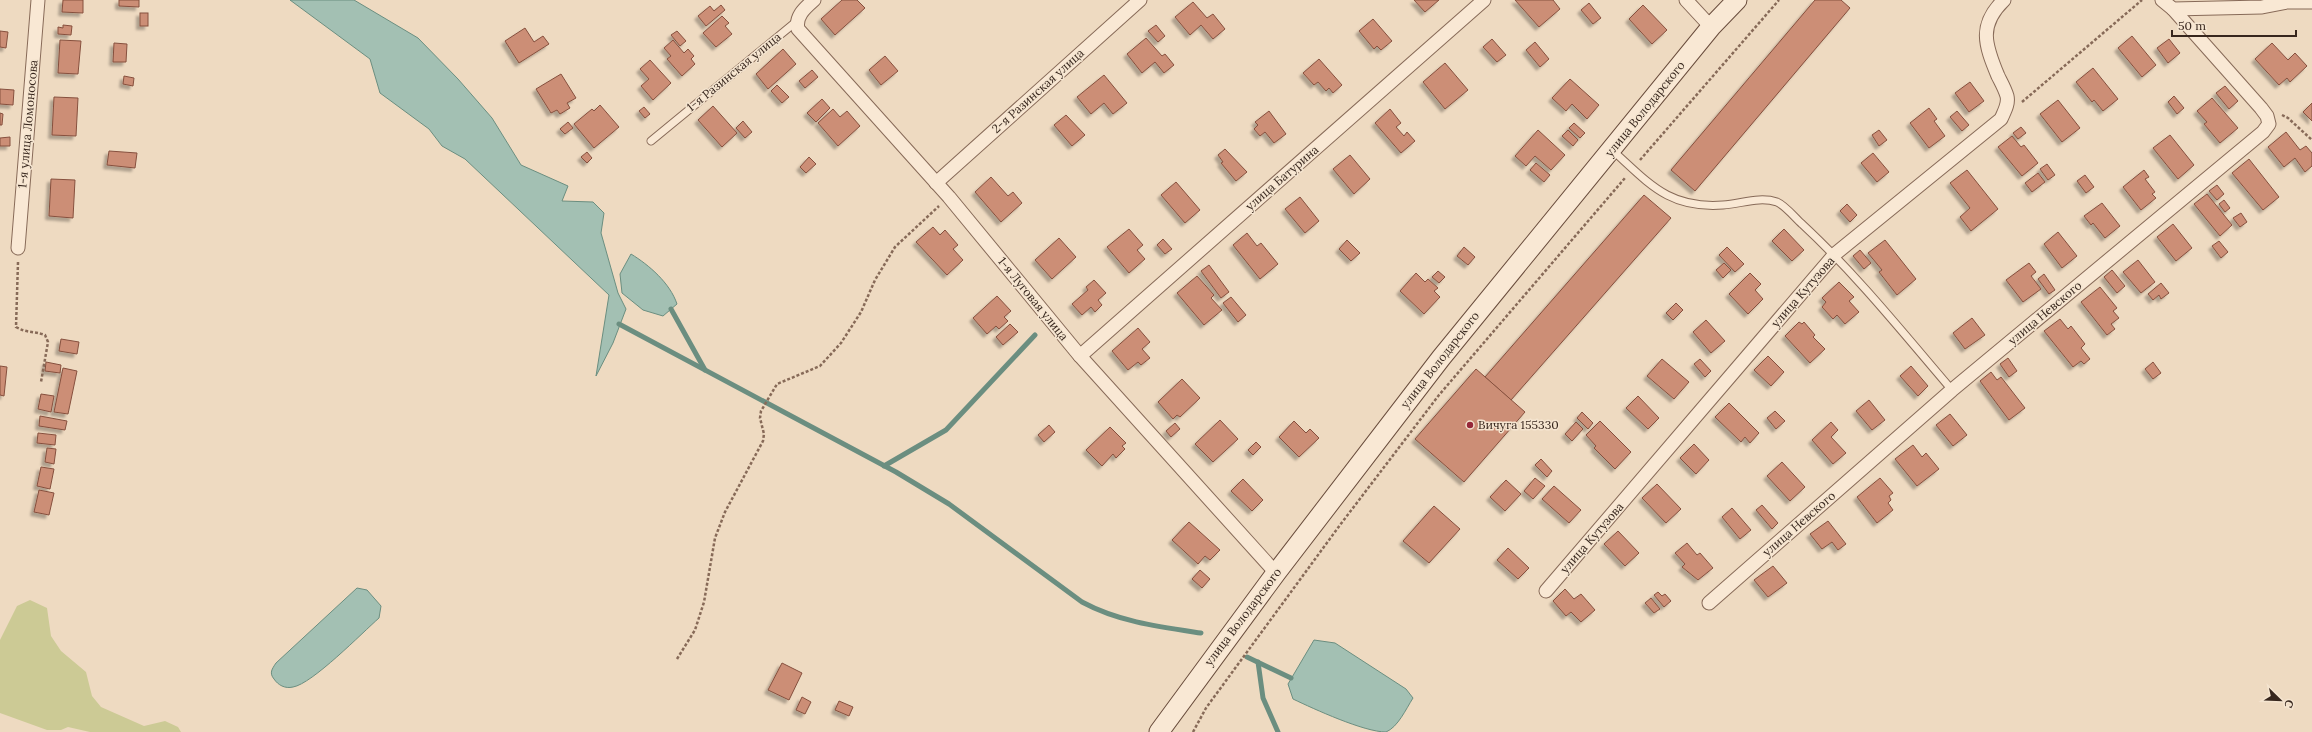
<svg xmlns="http://www.w3.org/2000/svg" width="2312" height="732" viewBox="0 0 2312 732" font-family="Lora,serif">
<style>
.green{fill:#ccca95}
.water{fill:#a3c0b3;stroke:#6b8e80}
.lines{fill:none;stroke-linecap:round;stroke-linejoin:round}
.stream{stroke:#6b8e80;stroke-width:5}
.building{fill:#cc8e76;stroke:#86503e;filter:url(#shadow)}
.service-casing{stroke:#876a58;stroke-width:9}
.minor-casing{stroke:#876a58;stroke-width:15}
.secondary-casing{stroke:#694c3c;stroke-width:21}
.path{stroke:#876a58;stroke-width:2.5;stroke-dasharray:3 2;stroke-linecap:butt}
.service{stroke:#f9e8d4;stroke-width:7}
.minor{stroke:#f9e8d4;stroke-width:13}
.secondary{stroke:#f9e8d4;stroke-width:19}
.poi-dot{fill:#962839;stroke:#f5e5d0;stroke-width:1.5}
.labels{text-anchor:middle;stroke-width:3;stroke-linejoin:round;paint-order:stroke}
.street-label{font-size:12px;fill:#37261d;stroke:#f5e5d0}
.poi-label{font-size:12px;fill:#37261d;stroke:#f5e5d0;text-anchor:start}
</style>
<defs>
<filter id="shadow"><feDropShadow dx="-3.5" dy="3.5" stdDeviation="1" flood-color="#0004"/></filter>
</defs>
<rect width="100%" height="100%" fill="#eedac1"/>
<polygon class="green" points="30,600 47,608 51,636 61,651 86,672 92,696 101,707 144,726 165,721 178,727 181,732 90,732 68,727 61,730 47,730 0,713 0,640 17,606"/>
<g class="water">
<polygon points="290,0 354,0 418,38 458,79 492,118 521,165 568,186 562,201 593,202 604,213 601,233 618,293 626,309 613,343 596,376 609,295 465,159 442,146 429,129 380,93 370,59"/>
<path d="M631,254C649,265 670,283 677,304L663,316L643,310L622,293L620,274Z"/>
<path d="M357,588L367,590L381,606L379,618C362,633 312,684 293,687C285,689 278,685 274,679C269,673 272,669 276,663Z"/>
<path d="M1314,640L1335,643L1406,689L1413,698C1406,709 1398,727 1386,732C1364,732 1314,709 1293,699L1288,684Z"/>
</g>
<g class="lines">
<g class="stream">
<polyline points="671,309 705,370"/>
<path d="M619,324L896,472L949,504L1082,602C1119,622 1160,627 1201,633"/>
<polyline points="884,466 946,430 1035,335"/>
<polyline points="1247,657 1291,678"/>
<polyline points="1258,662 1263,698 1278,732"/>
</g>
</g>
<g class="building">
<polygon points="63,0 83,0 83,13 62,12"/>
<polygon points="119,0 139,0 139,7 119,6"/>
<polygon points="842,0 857,0 865,8 835,35 821,19"/>
<polygon points="1414,0 1439,0 1425,12"/>
<polygon points="1515,0 1553,0 1560,9 1539,27"/>
<polygon points="1815,0 1841,0 1850,8 1695,191 1671,170"/>
<polygon points="1193,2 1207,18 1213,14 1225,29 1213,39 1201,25 1190,35 1175,17"/>
<polygon points="1589,3 1601,18 1593,24 1581,10"/>
<polygon points="721,5 725,10 706,26 698,16 710,6 714,11"/>
<polygon points="1643,5 1667,30 1652,44 1629,19"/>
<rect x="140" y="13" width="8" height="13"/>
<polygon points="722,16 729,23 725,26 732,34 716,47 703,33"/>
<polygon points="1373,19 1392,41 1381,50 1377,46 1374,49 1359,31"/>
<polygon points="63,25 72,26 71,35 58,34 58,27 63,28"/>
<polygon points="1156,25 1165,36 1158,42 1148,31"/>
<polygon points="525,28 534,42 543,36 549,44 519,63 505,41"/>
<polygon points="0,31 8,32 6,48 0,47"/>
<polygon points="677,31 686,41 680,46 671,35"/>
<polygon points="2132,36 2156,65 2142,77 2118,48"/>
<polygon points="1146,38 1162,56 1165,54 1174,65 1164,73 1155,62 1142,73 1127,54"/>
<polygon points="1492,39 1506,55 1497,62 1483,47"/>
<polygon points="2169,39 2180,53 2168,63 2157,48"/>
<polygon points="60,40 81,41 78,74 58,73"/>
<polygon points="673,40 684,53 688,49 694,56 691,59 695,64 682,76 667,59 671,56 664,48"/>
<polygon points="1535,42 1549,59 1540,67 1526,50"/>
<polygon points="114,43 127,44 126,62 113,62"/>
<polygon points="2272,43 2288,60 2295,53 2307,66 2290,82 2287,78 2279,85 2255,59"/>
<polygon points="783,49 796,64 768,89 756,74"/>
<polygon points="885,56 898,71 881,85 869,70"/>
<polygon points="1319,59 1342,85 1333,93 1329,88 1326,91 1318,82 1314,85 1303,73"/>
<polygon points="650,60 671,83 653,100 641,86 649,79 640,69"/>
<polygon points="1445,63 1468,90 1445,109 1423,82"/>
<polygon points="2093,68 2118,99 2103,111 2094,100 2092,102 2076,82"/>
<polygon points="812,70 818,77 805,88 799,81"/>
<polygon points="561,74 576,98 567,103 570,108 560,114 557,110 551,113 536,89"/>
<polygon points="1104,75 1127,103 1113,114 1104,103 1091,114 1077,97"/>
<polygon points="124,76 134,78 133,86 123,84"/>
<polygon points="1570,79 1599,105 1587,119 1572,104 1566,111 1552,98"/>
<polygon points="1970,82 1984,101 1969,112 1955,93"/>
<polygon points="777,85 789,97 782,103 771,91"/>
<polygon points="2225,86 2238,101 2229,109 2216,93"/>
<polygon points="0,89 14,90 13,105 0,104"/>
<polygon points="2174,96 2184,108 2177,114 2168,102"/>
<polygon points="54,97 78,98 76,136 52,135"/>
<polygon points="2212,98 2238,128 2220,143 2204,124 2207,122 2197,111"/>
<polygon points="822,99 830,108 816,122 807,113"/>
<polygon points="2058,100 2080,128 2062,142 2040,114"/>
<polygon points="2312,103 2312,121 2303,112"/>
<polygon points="600,105 619,127 594,148 574,124 592,109 594,111"/>
<polygon points="713,106 737,133 722,147 698,120"/>
<polygon points="644,107 650,114 645,118 639,111"/>
<polygon points="1929,108 1937,119 1934,121 1945,136 1929,148 1910,123"/>
<polygon points="833,109 840,117 847,111 860,126 838,146 818,123"/>
<polygon points="1390,109 1401,123 1396,127 1404,136 1407,132 1415,141 1401,153 1375,123"/>
<polygon points="1269,111 1286,134 1274,143 1265,132 1260,136 1254,129 1258,125 1255,122"/>
<polygon points="1957,111 1969,125 1962,131 1950,117"/>
<polygon points="0,113 3,114 2,125 0,125"/>
<polygon points="1066,115 1085,135 1072,146 1054,125"/>
<polygon points="743,121 752,132 745,138 736,128"/>
<polygon points="568,122 573,128 565,134 560,129"/>
<polygon points="1574,123 1585,133 1580,138 1569,128"/>
<polygon points="2021,127 2026,133 2018,139 2013,133"/>
<polygon points="1538,130 1565,155 1551,170 1535,156 1526,166 1515,156"/>
<polygon points="1568,130 1578,140 1573,146 1562,136"/>
<polygon points="1879,130 1887,140 1879,146 1872,135"/>
<polygon points="2286,132 2300,150 2306,146 2312,153 2312,166 2305,172 2295,158 2284,167 2268,147"/>
<polygon points="2170,135 2194,165 2178,179 2153,148"/>
<polygon points="2012,136 2021,147 2024,145 2038,163 2022,176 1998,147"/>
<polygon points="10,137 10,146 0,146 0,138"/>
<polygon points="1225,149 1247,172 1236,181 1221,163 1223,162 1218,155"/>
<polygon points="109,151 137,153 135,168 107,165"/>
<polygon points="587,152 592,158 587,163 581,157"/>
<polygon points="1873,153 1889,172 1877,182 1861,163"/>
<polygon points="1350,155 1370,179 1354,194 1333,169"/>
<polygon points="809,157 816,164 806,173 800,167"/>
<polygon points="2249,159 2279,197 2263,210 2232,173"/>
<polygon points="1536,163 1550,175 1544,182 1530,170"/>
<polygon points="2047,164 2055,175 2048,180 2040,169"/>
<polygon points="1967,170 1998,209 1971,231 1960,217 1970,208 1950,183"/>
<polygon points="2144,170 2149,177 2145,179 2155,192 2152,194 2156,198 2141,210 2123,187"/>
<polygon points="2038,173 2045,182 2032,192 2025,183"/>
<polygon points="2085,175 2094,187 2086,193 2077,181"/>
<polygon points="991,177 1008,196 1013,192 1022,203 1001,222 975,192"/>
<polygon points="51,179 75,180 73,218 49,216"/>
<polygon points="1176,182 1200,210 1185,223 1161,195"/>
<polygon points="2217,185 2224,194 2217,200 2209,191"/>
<polygon points="2207,194 2232,225 2220,236 2194,204"/>
<polygon points="1644,195 1671,218 1511,400 1485,377"/>
<polygon points="1300,197 1319,221 1305,233 1285,209"/>
<polygon points="2224,200 2230,208 2225,212 2219,204"/>
<polygon points="2102,203 2120,226 2105,238 2093,223 2091,225 2084,216"/>
<polygon points="1847,204 1857,215 1850,222 1840,211"/>
<polygon points="2241,213 2247,222 2240,227 2233,218"/>
<polygon points="2173,224 2192,248 2176,261 2157,237"/>
<polygon points="933,227 940,235 945,230 958,245 953,249 963,260 947,275 916,242"/>
<polygon points="1129,229 1143,245 1137,250 1145,259 1129,273 1107,247"/>
<polygon points="1784,229 1804,250 1792,261 1772,241"/>
<polygon points="2058,232 2077,256 2062,268 2044,244"/>
<polygon points="1247,233 1257,246 1261,243 1278,264 1260,279 1233,245"/>
<polygon points="1059,238 1076,257 1052,279 1035,260"/>
<polygon points="1163,239 1172,249 1165,254 1157,245"/>
<polygon points="1347,240 1360,253 1351,261 1339,249"/>
<polygon points="1885,240 1916,279 1897,295 1879,272 1882,270 1868,253"/>
<polygon points="2219,241 2228,252 2221,258 2212,246"/>
<polygon points="1464,247 1475,257 1468,265 1457,256"/>
<polygon points="1727,247 1744,264 1735,272 1719,255"/>
<polygon points="1860,250 1871,263 1864,269 1853,256"/>
<polygon points="2138,260 2155,282 2141,293 2123,272"/>
<polygon points="1724,263 1731,270 1723,278 1716,270"/>
<polygon points="2029,263 2036,272 2031,276 2041,289 2023,302 2006,280"/>
<polygon points="1209,265 1229,292 1221,298 1201,271"/>
<polygon points="2112,270 2125,286 2117,293 2104,277"/>
<polygon points="1438,271 1445,277 1439,283 1432,277"/>
<polygon points="1416,273 1425,282 1428,279 1438,288 1434,291 1440,297 1424,314 1400,291"/>
<polygon points="1750,273 1761,284 1755,290 1763,299 1748,314 1729,294"/>
<polygon points="2044,274 2055,290 2049,294 2038,279"/>
<polygon points="1197,276 1214,295 1211,298 1222,310 1204,325 1177,293"/>
<polygon points="1094,280 1106,293 1098,300 1102,305 1095,312 1091,307 1082,315 1072,304 1088,290 1086,287"/>
<polygon points="1839,282 1854,297 1849,301 1859,312 1845,324 1837,315 1833,319 1822,307 1826,302 1822,298"/>
<polygon points="2161,283 2169,293 2161,299 2159,295 2153,300 2148,294"/>
<polygon points="2100,287 2117,308 2113,311 2119,318 2111,324 2115,329 2107,335 2081,302"/>
<polygon points="997,296 1011,311 1004,317 1008,321 999,329 996,326 987,334 973,318"/>
<polygon points="1231,297 1246,315 1238,322 1223,303"/>
<polygon points="1676,303 1683,310 1673,320 1666,313"/>
<polygon points="1972,318 1985,335 1965,349 1953,333"/>
<polygon points="2060,319 2068,329 2071,326 2085,344 2081,348 2090,359 2084,364 2081,361 2073,367 2044,331"/>
<polygon points="1706,320 1725,341 1711,353 1693,332"/>
<polygon points="1799,322 1802,324 1804,322 1815,335 1813,337 1825,349 1810,363 1785,336"/>
<polygon points="1010,324 1018,332 1003,345 996,337"/>
<polygon points="1138,328 1150,342 1142,349 1150,358 1141,365 1138,362 1128,370 1112,351"/>
<polygon points="61,339 79,342 77,354 59,351"/>
<polygon points="1768,356 1784,372 1771,386 1754,370"/>
<polygon points="2008,358 2017,371 2009,377 2000,364"/>
<polygon points="1662,359 1689,382 1674,399 1647,376"/>
<polygon points="1700,359 1711,371 1705,377 1694,364"/>
<polygon points="46,362 61,365 60,373 45,371"/>
<polygon points="2153,362 2161,373 2153,379 2145,369"/>
<polygon points="0,366 7,367 4,396 0,395"/>
<polygon points="1911,366 1928,386 1918,396 1900,376"/>
<polygon points="63,368 77,371 68,414 54,412"/>
<polygon points="1476,369 1525,412 1464,482 1415,439"/>
<polygon points="1991,372 1997,380 2001,377 2025,408 2009,420 1980,381"/>
<polygon points="1182,379 1200,398 1180,417 1177,415 1173,419 1158,402"/>
<polygon points="41,394 54,396 51,412 38,409"/>
<polygon points="1638,396 1659,418 1648,429 1626,408"/>
<polygon points="1869,400 1885,420 1872,430 1856,411"/>
<polygon points="1729,403 1759,433 1750,443 1745,437 1741,442 1715,417"/>
<polygon points="1775,411 1785,421 1776,429 1767,418"/>
<polygon points="1582,412 1593,423 1588,429 1577,418"/>
<polygon points="1950,414 1967,435 1953,446 1936,425"/>
<polygon points="40,416 67,421 65,430 39,426"/>
<polygon points="1220,420 1238,439 1213,462 1195,444"/>
<polygon points="1294,421 1306,433 1310,429 1319,438 1299,457 1279,437"/>
<polygon points="1600,421 1631,452 1615,469 1594,448 1596,446 1586,435"/>
<polygon points="1576,422 1583,429 1572,441 1565,434"/>
<polygon points="1831,422 1838,430 1831,437 1846,453 1833,464 1812,440"/>
<polygon points="1175,423 1180,429 1171,437 1166,431"/>
<polygon points="1049,425 1055,432 1044,442 1038,435"/>
<polygon points="1110,427 1126,443 1122,446 1125,449 1116,458 1113,454 1102,466 1086,450"/>
<polygon points="38,433 56,435 55,445 37,443"/>
<polygon points="1256,442 1261,447 1253,455 1248,450"/>
<polygon points="1694,444 1709,460 1696,474 1680,458"/>
<polygon points="1913,445 1922,457 1926,453 1939,469 1917,486 1895,459"/>
<polygon points="47,448 56,449 54,464 45,462"/>
<polygon points="1541,459 1552,471 1547,477 1535,465"/>
<polygon points="1782,462 1805,487 1790,501 1767,476"/>
<polygon points="41,467 54,469 50,489 37,486"/>
<polygon points="1535,478 1545,486 1533,499 1524,491"/>
<polygon points="1880,478 1893,493 1889,496 1891,500 1888,503 1893,510 1877,523 1857,497"/>
<polygon points="1243,479 1263,500 1252,511 1231,491"/>
<polygon points="1506,480 1521,494 1505,511 1490,497"/>
<polygon points="1657,484 1681,509 1666,523 1642,498"/>
<polygon points="1554,486 1581,510 1569,523 1542,499"/>
<polygon points="39,490 54,493 49,515 34,512"/>
<polygon points="1762,505 1778,523 1772,529 1756,510"/>
<polygon points="1434,506 1460,529 1429,563 1403,541"/>
<polygon points="1732,508 1751,530 1740,539 1722,517"/>
<polygon points="1828,521 1846,544 1838,550 1832,542 1822,549 1810,534"/>
<polygon points="1189,522 1220,550 1210,560 1205,556 1198,564 1172,540"/>
<polygon points="1618,531 1639,553 1625,566 1604,544"/>
<polygon points="1687,543 1697,555 1700,553 1713,568 1698,580 1682,567 1685,564 1675,553"/>
<polygon points="1508,548 1529,568 1518,579 1497,560"/>
<polygon points="1773,566 1787,583 1768,597 1754,580"/>
<polygon points="1200,570 1210,579 1202,588 1192,579"/>
<polygon points="1565,589 1574,599 1581,594 1595,610 1581,622 1571,612 1566,616 1553,601"/>
<polygon points="1658,592 1662,596 1665,594 1671,601 1664,607 1654,595"/>
<polygon points="1651,598 1660,609 1654,613 1645,603"/>
<polygon points="782,663 802,673 789,700 768,690"/>
<polygon points="802,697 811,702 805,714 796,710"/>
<polygon points="839,701 853,707 849,716 835,710"/>
</g>
<g class="lines">
<g class="service-casing">
<g id="service">
<polyline points="651,141 797,21"/>
<path d="M1611,149C1649,183 1668,209 1723,205C1741,204 1759,196 1777,202C1786,206 1795,218 1802,224C1857,275 1904,334 1952,390"/>
</g>
</g>
<g class="minor-casing">
<g id="minor">
<path d="M814,0C805,8 795,16 798,29L949,197L1080,356L1276,573"/>
<polyline points="1686,0 1711,27"/>
<polyline points="2162,0 2173,9 2262,7 2287,2 2312,2"/>
<polyline points="936,183 1140,0"/>
<polyline points="18,248 38,0"/>
<polyline points="1080,356 1484,0"/>
<path d="M1546,591L1835,254L2001,119C2004,112 2009,104 2007,96C2005,89 2001,82 1998,76C1985,45 1978,25 2004,0"/>
<polyline points="1709,603 1952,390 2263,132 2269,124 2267,116 2261,108 2173,9"/>
</g>
</g>
<g class="secondary-casing">
<polyline id="secondary" points="1159,732 1276,573 1441,358 1711,27 1737,0"/>
</g>
<g class="path">
<polyline points="2022,102 2142,0"/>
<polyline points="2282,115 2288,118 2312,140"/>
<polyline points="1640,160 1779,0"/>
<path d="M18,262L16,327C26,333 34,331 45,335L48,342L41,382"/>
<polyline points="677,659 695,630 704,602 715,538 725,512 763,441 764,434 760,418 761,411 777,384 820,366 841,343 861,312 875,280 895,247 939,206"/>
<polyline points="1193,732 1206,708 1340,525 1439,395 1625,178"/>
</g>
<use href="#service" class="service"/>
<use href="#minor" class="minor"/>
<use href="#secondary" class="secondary"/>
</g>
<circle class="poi-dot" cx="1470" cy="425" r="4"/>
<g class="labels">
<g class="street-label">
<text transform="translate(734 72) rotate(-39)" y="4">1-я Разинская улица</text>
<text transform="translate(1038 91) rotate(-42)" y="4">2-я Разинская улица</text>
<text transform="translate(1645 109) rotate(-51)" y="4">улица Володарского</text>
<text transform="translate(28 124) rotate(-85)" y="4">1-я улица Ломоносова</text>
<text transform="translate(1282 178) rotate(-41)" y="4">улица Батурина</text>
<text transform="translate(1803 292) rotate(-49)" y="4">улица Кутузова</text>
<text transform="translate(1033 299) rotate(51)" y="4">1-я Луговая улица</text>
<text transform="translate(2045 313) rotate(-40)" y="4">улица Невского</text>
<text transform="translate(1440 360) rotate(-52)" y="4">улица Володарского</text>
<text transform="translate(1799 524) rotate(-41)" y="4">улица Невского</text>
<text transform="translate(1592 538) rotate(-49)" y="4">улица Кутузова</text>
<text transform="translate(1243 617) rotate(-53)" y="4">улица Володарского</text>
</g>
<g class="poi-label">
<text x="1478" y="429">Вичуга 155330</text>
</g>
</g>
<g transform="translate(2280 700) rotate(113)" stroke="#f5e5d0" stroke-width="3" paint-order="stroke">
<path d="M0-3L7 15L0 10L-7 15Z" fill="#37261d"/>
<text y="-6" font-size="11" font-weight="bold" text-anchor="middle" fill="#37261d">С</text>
</g>
<path d="M2172 30v6h124v-6" fill="none" stroke="#37261d" stroke-width="2"/>
<text x="2178" y="30" font-size="12" fill="#37261d" stroke="#f5e5d0" stroke-width="3" paint-order="stroke">50 m</text>
</svg>
